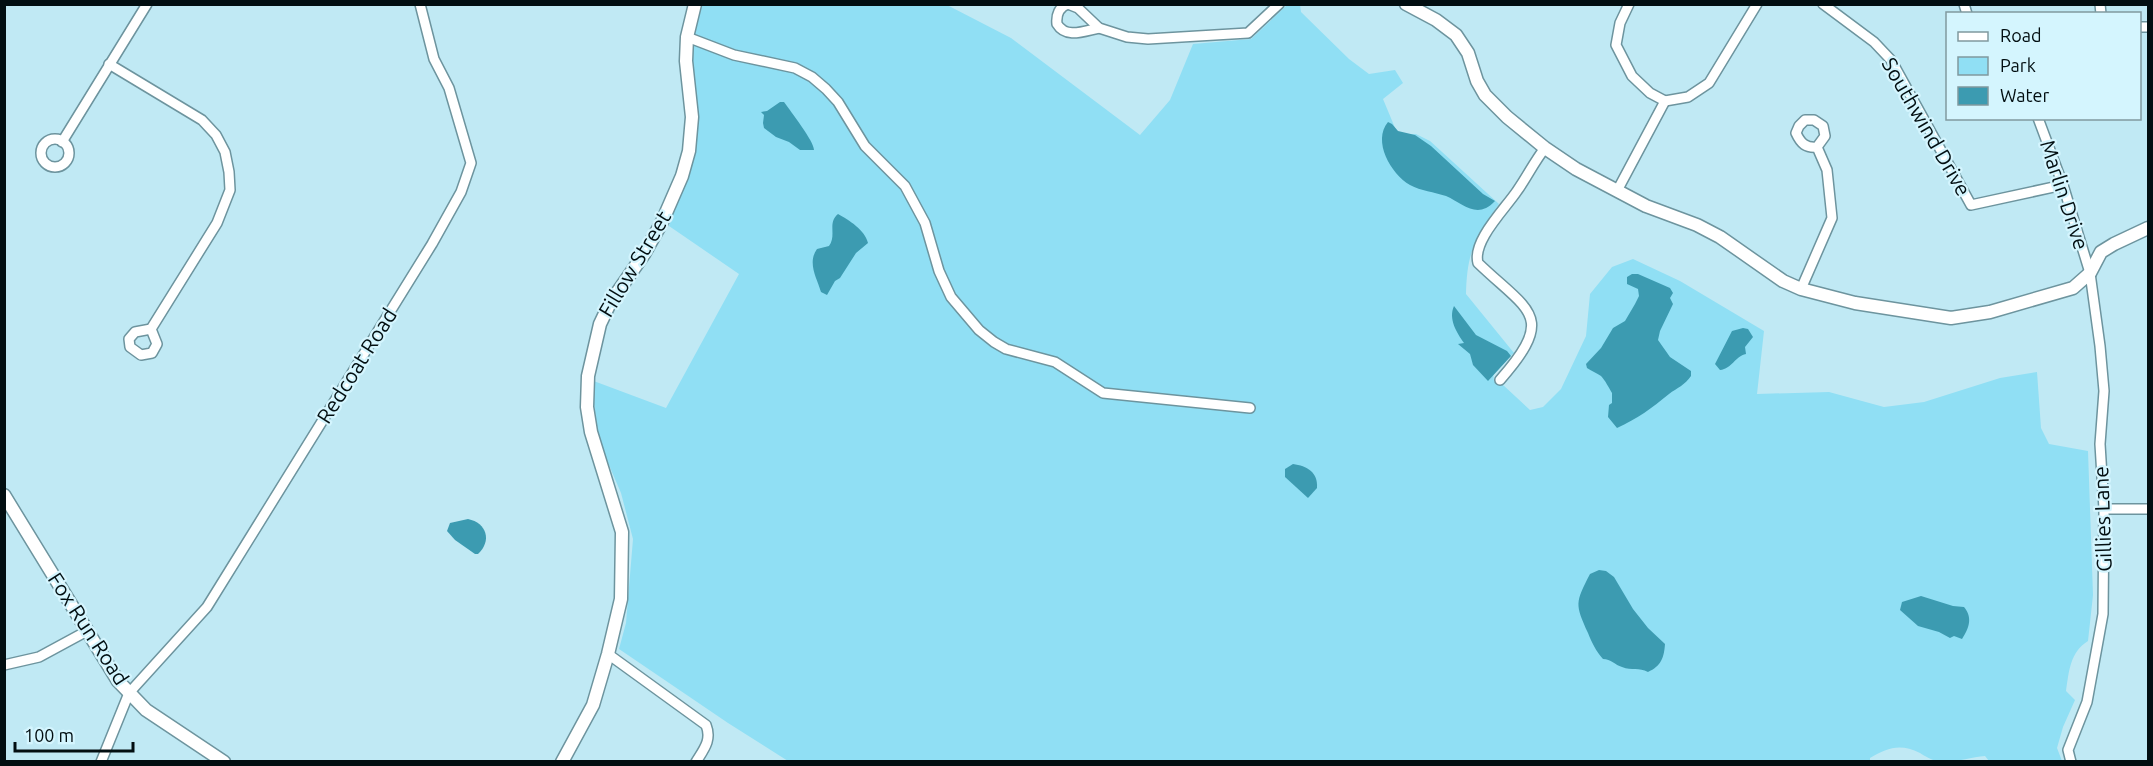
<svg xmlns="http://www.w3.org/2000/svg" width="2153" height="766" viewBox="0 0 2153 766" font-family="Ubuntu,sans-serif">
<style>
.green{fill:#90dff4}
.water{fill:#3c9bb1}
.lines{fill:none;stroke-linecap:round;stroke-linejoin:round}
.minor-casing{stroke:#6d949e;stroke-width:12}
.tertiary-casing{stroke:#6d949e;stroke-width:15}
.minor{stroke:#fff;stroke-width:9}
.tertiary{stroke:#fff;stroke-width:12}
.labels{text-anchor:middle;stroke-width:4.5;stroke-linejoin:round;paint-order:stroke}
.street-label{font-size:21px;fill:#020e11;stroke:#d4f5fe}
</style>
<rect width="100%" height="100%" fill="#c0e9f4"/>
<path class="green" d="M700,5H947L1011,38L1140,135L1170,100L1193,44L1251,39L1287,5H1300L1301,12L1349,59L1369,74L1395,70L1403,83L1383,99L1398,135L1416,134L1430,141L1499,204C1475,237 1467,252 1466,294L1514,353L1493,372L1494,381L1502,384L1530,410L1543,407L1561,389L1586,336L1590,294L1612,267L1633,259L1680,281L1764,331L1757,394L1829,392L1884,407L1924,402L2000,378L2037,372L2041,428L2049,444L2088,451L2093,595L2088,641C2070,652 2069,671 2066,691L2075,700L2063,727L2057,748L2062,761H1989L1985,756C1970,757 1951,764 1937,761C1931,760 1925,756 1920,753C1900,743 1887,748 1870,758V762L788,761L728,723L619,649L626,623L633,539L621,493L603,451L597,427L591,380L666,408L739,274L669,226L696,141L691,52L693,30Z"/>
<g class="water">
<path d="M780,102H784C791,112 814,141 814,150H800L789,142L776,137L764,128L763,123L764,115L761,112L767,111Z"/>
<path d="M1388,122L1392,124L1398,131L1415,135L1431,146L1483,194L1495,201C1477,220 1464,204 1446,196C1434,192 1421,191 1410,185C1391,174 1372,141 1388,122Z"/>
<path d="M838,214C849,220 865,230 868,243L856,253L840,278L835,281L827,295L821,292C817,278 807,263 817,249L829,246C837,235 827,223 838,214Z"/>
<path d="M1632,274H1638L1670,288L1673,293L1670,298L1673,304L1660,331L1658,340L1670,357L1691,371V376C1685,385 1677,388 1669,394C1652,408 1637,419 1617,428L1608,417L1609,405L1612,403V393C1609,388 1605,380 1601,376C1597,373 1591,371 1587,368L1586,364L1601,348L1613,328L1625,321L1635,304L1639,296L1638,289L1627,284V277Z"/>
<path d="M1454,306L1476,335L1507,351L1511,356L1488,381L1473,365L1470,354L1458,344L1464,343C1457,333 1448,319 1454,306Z"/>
<path d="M1743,328L1748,329L1753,337L1745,347L1746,354C1735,356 1732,369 1720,370L1715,364L1732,331Z"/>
<path d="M1293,464C1307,466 1318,472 1317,488L1308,498L1285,477V469Z"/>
<path d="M468,519C487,523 492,541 478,554H475L455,540L447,531L450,523Z"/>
<path d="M1599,570L1606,571L1614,577L1633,609L1648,628L1665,644C1664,658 1661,666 1648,672C1639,667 1632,671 1622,667C1615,665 1611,659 1603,659C1596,651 1592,643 1588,633C1575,604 1575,603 1590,574Z"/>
<path d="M1921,596L1953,606L1964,607C1973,618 1969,628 1962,639L1954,636L1950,638L1939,632L1918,626L1900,610L1902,602Z"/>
</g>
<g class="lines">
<g class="minor-casing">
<g id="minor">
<polyline points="1068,4 1078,8 1099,28 1127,37 1148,39 1248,33 1279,4"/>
<path d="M1068,4C1059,7 1056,15 1057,24C1066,39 1084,31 1099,28"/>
<polyline points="1629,4 1620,23 1616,45 1632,76 1650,93 1665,101"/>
<polyline points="1823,4 1874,42 1891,60 1971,205 2063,185"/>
<polyline points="1964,4 1967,14"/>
<polyline points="2100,4 2101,14"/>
<polyline points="2140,27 2148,27"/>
<polyline points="687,37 734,55 795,68 812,77 826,89 838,102 865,146 905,186 925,223 939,271 951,297 979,330 994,342 1006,349 1055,362 1103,393 1250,408"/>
<polyline points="109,64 202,120 216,135 225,152 229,172 230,190 217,223 151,329 135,332 129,339 130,347 141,355 152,353 157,344 151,329"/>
<polyline points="1665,101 1688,97 1709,83 1757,4"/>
<polyline points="2038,118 2063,185 2090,273 2100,346 2104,391 2100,444 2104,509 2103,614 2087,702 2068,750 2071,762"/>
<circle cx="55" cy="153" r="14"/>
<polyline points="62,142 147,4"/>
<polyline points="1617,191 1665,101"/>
<path d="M1801,289L1832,218L1827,170L1817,147C1806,148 1801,144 1796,133L1799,126L1805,120H1814L1823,126L1825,136L1817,147"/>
<path d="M1500,380C1557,315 1529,312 1478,263C1472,241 1505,209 1517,191C1527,177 1534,162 1545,148"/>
<polyline points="2104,509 2148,509"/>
<path d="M608,654L706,725C712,740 704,749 696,762"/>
<polyline points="4,665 39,657 87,631"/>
<polyline points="101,762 129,693 207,607 432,244 461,192 471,163 449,88 434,59 420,4"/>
</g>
</g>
<g class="tertiary-casing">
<g id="tertiary">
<polyline points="1406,4 1436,20 1456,35 1468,53 1477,81 1485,95 1507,117 1545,148 1576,169 1646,206 1697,225 1720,237 1783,281 1801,289 1855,303 1951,318 1990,312 2073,288 2090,273 2101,252 2114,244 2148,228"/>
<polyline points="4,495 118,681 146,710 224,762"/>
<polyline points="562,762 593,705 608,654 621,599 622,532 591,432 587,407 588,376 600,324 610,303 644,254 662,222 682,176 689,151 692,117 686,61 687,37 695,4"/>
</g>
</g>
<use href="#minor" class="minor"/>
<use href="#tertiary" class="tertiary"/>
</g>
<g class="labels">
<g class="street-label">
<text transform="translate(1926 127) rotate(60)" y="7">Southwind Drive</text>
<text transform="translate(2064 195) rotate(72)" y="7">Marlin Drive</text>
<text transform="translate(635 264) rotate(-59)" y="7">Fillow Street</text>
<text transform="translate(357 366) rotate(-58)" y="7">Redcoat Road</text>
<text transform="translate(2103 519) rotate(-92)" y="7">Gillies Lane</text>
<text transform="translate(88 629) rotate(57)" y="7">Fox Run Road</text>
</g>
</g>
<rect width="2153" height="766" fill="none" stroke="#020e11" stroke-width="12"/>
<rect x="1946" y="12" width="195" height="108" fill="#d4f5fe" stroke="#80999f" stroke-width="1.5"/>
<rect x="1958" y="32" width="30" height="9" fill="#ffffff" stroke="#80999f" stroke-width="1.5"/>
<text x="2000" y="42" font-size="18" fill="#020e11">Road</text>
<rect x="1958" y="57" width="30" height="18" fill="#90dff4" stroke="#80999f" stroke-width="1.5"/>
<text x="2000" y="72" font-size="18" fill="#020e11">Park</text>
<rect x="1958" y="87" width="30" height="18" fill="#3c9bb1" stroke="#80999f" stroke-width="1.5"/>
<text x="2000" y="102" font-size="18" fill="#020e11">Water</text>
<path d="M15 742v9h118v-9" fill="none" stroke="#020e11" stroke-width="3"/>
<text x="24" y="742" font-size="18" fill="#020e11" stroke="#d4f5fe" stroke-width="4.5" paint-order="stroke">100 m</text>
</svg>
